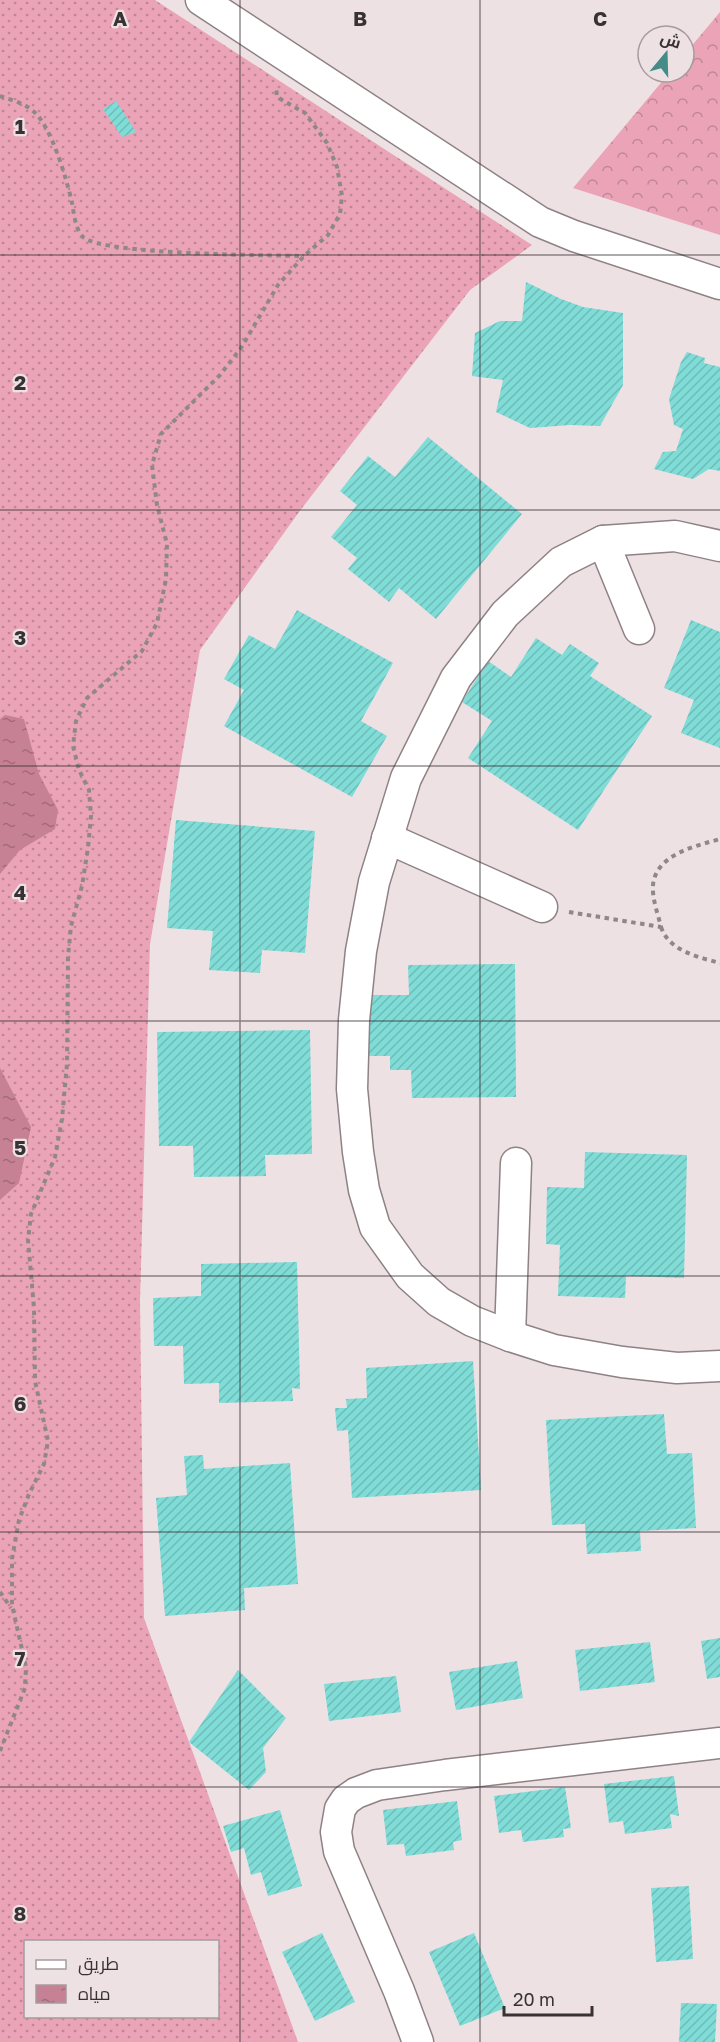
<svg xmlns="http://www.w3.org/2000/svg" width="720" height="2042" viewBox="0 0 720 2042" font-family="'Golos Text',Cairo,sans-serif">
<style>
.grass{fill:url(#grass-dots);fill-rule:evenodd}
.forest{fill:url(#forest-crowns)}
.water{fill:url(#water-ripples)}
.building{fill:url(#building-hatch)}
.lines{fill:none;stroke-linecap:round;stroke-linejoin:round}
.minor-casing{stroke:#8e8285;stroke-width:33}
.path{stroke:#908789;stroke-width:4;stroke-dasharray:4.5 4.5;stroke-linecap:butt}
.minor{stroke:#fff;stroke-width:30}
.grid{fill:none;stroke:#373233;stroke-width:1.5;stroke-opacity:0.55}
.grid-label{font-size:20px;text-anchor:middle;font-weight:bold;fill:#373233;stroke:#eee1e4;stroke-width:4.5;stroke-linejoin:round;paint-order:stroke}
</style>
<defs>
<pattern id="grass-dots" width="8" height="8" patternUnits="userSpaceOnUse" patternTransform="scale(1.5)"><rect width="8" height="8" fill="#eba4b7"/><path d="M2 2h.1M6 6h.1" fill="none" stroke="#bf8695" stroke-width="1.8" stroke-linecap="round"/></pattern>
<pattern id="forest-crowns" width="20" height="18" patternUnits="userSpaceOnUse" patternTransform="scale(1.5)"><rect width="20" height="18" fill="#eba4b7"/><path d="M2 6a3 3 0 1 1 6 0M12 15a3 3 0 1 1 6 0" fill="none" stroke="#bf8695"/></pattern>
<pattern id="water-ripples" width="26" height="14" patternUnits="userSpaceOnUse" patternTransform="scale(1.5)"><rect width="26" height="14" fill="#c78194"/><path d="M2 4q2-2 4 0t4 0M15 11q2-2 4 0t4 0" fill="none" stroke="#a26a79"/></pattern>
<pattern id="building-hatch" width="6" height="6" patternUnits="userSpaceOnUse" patternTransform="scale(1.5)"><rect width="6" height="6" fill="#7fdcd6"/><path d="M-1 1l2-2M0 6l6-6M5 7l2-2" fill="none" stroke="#6ebdb8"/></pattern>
</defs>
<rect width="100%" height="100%" fill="#eee1e4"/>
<path class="grass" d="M0,0H155L532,245L470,290L299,512L200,650L150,944L140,1301L144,1618L298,2042H0ZM26,1942H218V2016H26Z"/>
<polygon class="forest" points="720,12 720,235 573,188 670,72 684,72 684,55"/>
<g class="water">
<polygon points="5,715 24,719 39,774 58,810 55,829 20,850 0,874 0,719"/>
<polygon points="0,1068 31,1127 19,1183 0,1200"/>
</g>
<g class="building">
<polygon points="116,101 136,132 122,137 103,109"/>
<polygon points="526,282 561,299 583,307 623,313 623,385 600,426 570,425 530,428 496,412 503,380 472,376 475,333 500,321 522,321"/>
<polygon points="687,352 705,358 704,363 720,367 720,471 709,469 693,479 654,469 663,452 676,451 683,429 674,425 669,399 681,362"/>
<polygon points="428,437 522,514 436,619 399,588 389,602 348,569 357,558 331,537 357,505 340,491 368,456 395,477"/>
<polygon points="297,610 393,663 361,721 387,736 352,797 224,726 244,690 224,679 249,635 275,649"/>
<polygon points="691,620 720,632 720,748 681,733 694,700 664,688"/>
<polygon points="536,638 562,655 570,644 599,663 590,676 652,716 578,830 468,758 492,721 462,702 488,661 511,677"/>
<polygon points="176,820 315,831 305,953 262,950 260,973 209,970 213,931 167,928"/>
<polygon points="515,964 516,1097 412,1098 411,1070 390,1070 390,1056 368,1056 367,995 409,995 408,965"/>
<polygon points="310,1030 312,1154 265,1155 266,1176 194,1177 193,1146 159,1146 157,1032"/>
<polygon points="585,1152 687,1155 684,1278 626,1276 625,1298 558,1296 560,1245 546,1244 547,1187 584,1188"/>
<polygon points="297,1262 300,1389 292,1388 293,1401 219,1403 219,1383 184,1384 183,1346 154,1346 153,1298 201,1296 201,1264"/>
<polygon points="473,1361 481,1490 352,1498 348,1430 337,1431 335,1408 347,1408 346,1399 367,1398 366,1368"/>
<polygon points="664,1414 667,1454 692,1453 696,1528 640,1531 641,1551 587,1554 585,1524 552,1525 546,1420"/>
<polygon points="203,1455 204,1469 290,1463 298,1584 244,1588 245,1610 165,1616 156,1498 187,1495 184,1456"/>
<polygon points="720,1638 720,1677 707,1679 701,1641"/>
<polygon points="650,1642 655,1682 580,1691 575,1650"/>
<polygon points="517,1661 523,1698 456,1710 449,1672"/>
<polygon points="238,1670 286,1718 263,1748 266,1772 249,1790 189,1742"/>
<polygon points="396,1676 401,1712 329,1721 324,1684"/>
<polygon points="674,1776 679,1816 670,1814 672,1828 625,1834 623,1821 609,1823 604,1784"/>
<polygon points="565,1787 571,1828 563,1829 564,1837 523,1842 521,1830 499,1833 494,1796"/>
<polygon points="457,1801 462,1840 453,1842 454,1850 406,1856 404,1844 387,1845 383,1810"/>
<polygon points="280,1810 302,1886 268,1896 261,1872 251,1875 244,1848 231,1852 223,1826"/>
<polygon points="689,1886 693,1959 656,1962 651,1888"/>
<polygon points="322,1933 355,2002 315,2021 282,1952"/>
<polygon points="474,1933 505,2008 460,2026 429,1952"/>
<polygon points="681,2003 717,2004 715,2042 679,2042"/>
</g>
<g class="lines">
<g class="minor-casing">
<g id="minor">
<polyline points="201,0 540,222 574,236 720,284"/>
<polyline points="603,541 639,629"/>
<polyline points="720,546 675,536 603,541 561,562 505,614 456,678 406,778 374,882 361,951 354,1020 352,1089 358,1152 364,1190 375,1227 410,1276 439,1302 472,1321 510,1336 554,1350 622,1362 677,1368 720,1366"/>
<polyline points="387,838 542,907"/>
<polyline points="510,1336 516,1163"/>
<polyline points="418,2042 399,1991 339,1851 336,1832 340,1809 346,1800 356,1793 377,1785 445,1775 720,1743"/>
</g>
</g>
<g class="path">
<path d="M0,96C11,100 24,103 33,111C51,125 67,180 72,203C74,213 75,229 83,237C103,255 269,255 304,256"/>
<path d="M569,912L661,927C658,914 652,899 653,885C656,854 696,846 720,839"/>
<path d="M661,927C669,951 698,957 720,963"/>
<polyline points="0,1592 11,1608"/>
<polyline points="0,1751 25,1688 26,1667 12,1605 12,1559 19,1520 29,1494 44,1464 48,1441 35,1381 34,1308 28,1240 31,1214 55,1157 62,1119 67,1064 68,957 71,926 82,886 88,848 91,816 89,790 79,770 73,746 76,721 87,698 142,651 157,623 166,579 167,544 157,505 152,465 161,434 220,375 241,348 278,285 304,256 328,235 340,214 342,196 337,167 327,143 305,113 277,97 276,86"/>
</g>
<use href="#minor" class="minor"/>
</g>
<path class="grid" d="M240,0V2042M480,0V2042M0,255H720M0,510H720M0,766H720M0,1021H720M0,1276H720M0,1532H720M0,1787H720"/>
<g class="grid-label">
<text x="120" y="26">A</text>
<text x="360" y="26">B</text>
<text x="600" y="26">C</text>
<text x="20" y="134">1</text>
<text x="20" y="390">2</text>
<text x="20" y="645">3</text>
<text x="20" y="900">4</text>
<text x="20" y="1155">5</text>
<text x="20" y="1411">6</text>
<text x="20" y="1666">7</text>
<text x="20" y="1921">8</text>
</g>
<rect x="24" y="1940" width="195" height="78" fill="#eee1e4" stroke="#a59b9d" stroke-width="1.5"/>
<rect x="36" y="1960" width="30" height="9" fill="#ffffff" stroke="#a59b9d" stroke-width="1.5"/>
<text x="78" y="1970" font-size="18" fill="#373233">طريق</text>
<rect x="36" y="1985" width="30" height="18" fill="url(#water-ripples)" stroke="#a59b9d" stroke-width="1.5"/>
<text x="78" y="2000" font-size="18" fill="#373233">مياه</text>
<g transform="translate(666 54) rotate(19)"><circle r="28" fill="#eee1e4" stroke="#a59b9d" stroke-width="1.5"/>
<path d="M0-4.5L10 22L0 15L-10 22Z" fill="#458c88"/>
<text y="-9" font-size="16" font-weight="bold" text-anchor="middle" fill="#373233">ش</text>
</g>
<path d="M504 2006v9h88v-9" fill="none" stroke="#373233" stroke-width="3"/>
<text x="513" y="2006" font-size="18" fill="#373233" stroke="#eee1e4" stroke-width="4.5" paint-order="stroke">20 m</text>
</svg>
